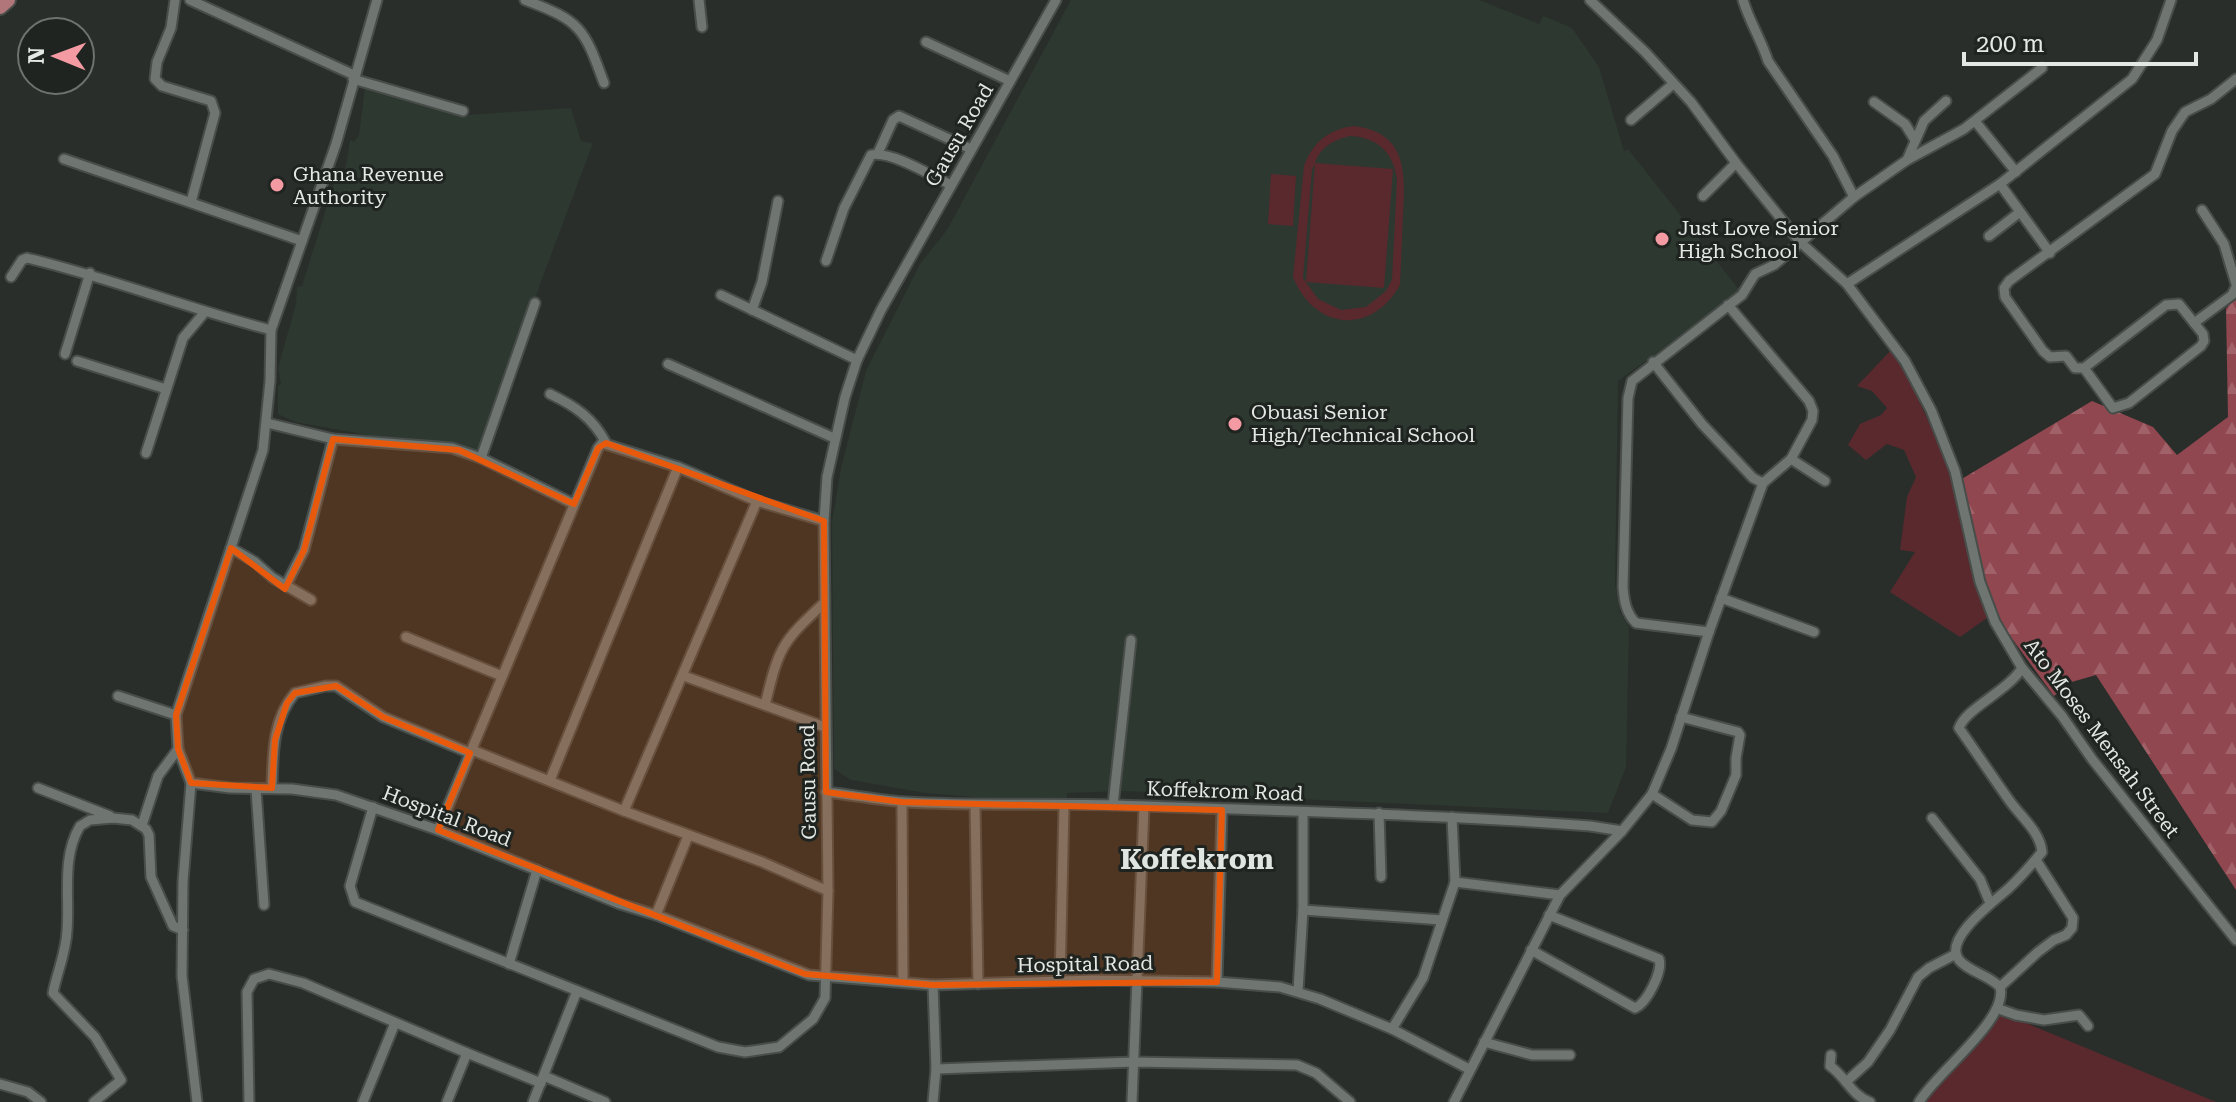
<svg xmlns="http://www.w3.org/2000/svg" width="2236" height="1102" viewBox="0 0 2236 1102" font-family="'Roboto Serif',serif">
<style>
.built{fill:#2d3830}
.green{fill:#59292e;fill-rule:evenodd}
.forest{fill:url(#forest-firs)}
.lines{fill:none;stroke-linecap:round;stroke-linejoin:round}
.minor-casing{stroke:#484d4a;stroke-width:13}
.primary-casing{stroke:#484d4a;stroke-width:18}
.minor{stroke:#6f7571;stroke-width:9}
.primary{stroke:#b0767a;stroke-width:14}
.marked{fill:#e8590c;fill-opacity:0.2;stroke:#e8590c;stroke-width:6;stroke-linejoin:round}
.poi-dot{fill:#f49aa2;stroke:#1f2420;stroke-width:3}
.labels{text-anchor:middle;stroke-width:6;stroke-linejoin:round;paint-order:stroke}
.street-label{font-size:20px;fill:#e4e8e5;stroke:#1f2420}
.poi-label{font-size:20px;fill:#e4e8e5;stroke:#1f2420;text-anchor:start}
.district-label{font-size:28px;font-weight:bold;fill:#dfe6e1;stroke:#1f2420}
</style>
<defs>
<pattern id="forest-firs" width="22" height="20" patternUnits="userSpaceOnUse" patternTransform="scale(2)"><rect width="22" height="20" fill="#91474f"/><path d="M5 1l3.5 6h-7zM16 11l3.5 6h-7z" fill="#a06268"/></pattern>
</defs>
<rect width="100%" height="100%" fill="#292e2a"/>
<g class="built">
<polygon points="1071,0 1479,0 1539,24 1543,16 1572,28 1599,67 1624,151 1628,149 1741,292 1618,381 1615,583 1620,613 1629,627 1626,767 1608,813 1123,791 1067,793 1067,798 997,799 925,793 851,780 834,769 832,522 841,468 866,371 920,264 947,230"/>
<polygon points="365,88 465,115 571,108 581,141 593,143 542,279 481,453 456,445 390,439 295,422 278,414 278,386 281,383 278,368 296,304 297,287 302,286 336,177 344,178 350,140 354,142 359,135"/>
</g>
<g class="green">
<path d="M1354,126C1408,133 1405,173 1403,216C1402,239 1401,262 1400,285C1372,335 1315,331 1293,277L1304,166C1313,142 1329,129 1354,126ZM1351,136C1378,138 1393,152 1397,179L1392,280L1386,291L1366,307L1341,310L1318,299L1303,278L1312,170L1315,163L1306,282L1384,288L1393,169L1315,163C1321,146 1335,139 1351,136Z"/>
<polygon points="1271,174 1296,176 1293,226 1268,224"/>
<polygon points="1894,347 1951,470 1987,618 1960,637 1890,592 1915,552 1900,550 1907,497 1916,477 1904,450 1887,444 1866,460 1848,445 1860,424 1881,415 1887,408 1872,391 1857,386"/>
<polygon points="2002,1013 2216,1102 1922,1102"/>
</g>
<polygon class="forest" points="2236,296 2236,890 2096,675 2068,683 2054,696 1997,618 1979,561 1960,480 2092,401 2153,427 2177,455 2228,417 2226,309"/>
<g class="lines">
<g class="minor-casing">
<g id="minor">
<polyline points="175,0 171,28 157,62 155,79 162,86 211,101 215,113 191,202"/>
<polyline points="190,0 354,75"/>
<path d="M525,0C581,21 584,28 604,83"/>
<polyline points="699,0 702,27"/>
<polyline points="1590,0 1645,52 1691,102 1736,163 1800,242 1847,284 1905,361 1931,410 1955,471 1980,582 1995,622 2022,668 2062,716 2092,759 2236,940"/>
<path d="M1743,0C1750,23 1761,39 1768,61L1833,156L1854,197"/>
<polyline points="926,42 1010,81"/>
<polyline points="353,79 463,111"/>
<polyline points="1874,102 1905,124 1915,140"/>
<polyline points="1631,120 1673,84"/>
<polyline points="1975,121 2016,172"/>
<polyline points="878,153 893,120 899,116 971,149"/>
<polyline points="64,159 302,241"/>
<polyline points="1907,160 1924,121 1946,101"/>
<polyline points="2000,184 2050,253"/>
<polyline points="1703,196 1736,163"/>
<polyline points="2202,210 2224,244 2236,284"/>
<polyline points="1989,236 2020,212"/>
<path d="M826,261L844,208L871,155C890,150 932,176 951,185"/>
<path d="M11,277L22,260L27,258C110,278 189,309 271,330"/>
<polyline points="1847,284 2000,184 2132,79 2157,40 2171,0"/>
<polyline points="721,295 857,360"/>
<path d="M1728,305L1809,401L1813,411L1812,420L1791,459L1763,483L1709,632L1636,623C1626,613 1624,601 1623,587L1628,398L1632,381L1742,295L1755,274L1774,265L1854,197L1907,160L1964,129L2042,68"/>
<polyline points="752,310 762,282 778,201"/>
<polyline points="2194,323 2232,295 2236,287"/>
<polyline points="65,354 90,273"/>
<polyline points="77,361 166,389"/>
<polyline points="1653,362 1702,424 1753,478 1763,483"/>
<polyline points="668,364 834,438"/>
<polyline points="2084,368 2166,305 2179,304 2203,334 2204,341 2201,346 2129,403 2113,408 2084,368 2075,368 2066,356 2050,357 2043,351 2005,297 2004,288 2009,281 2155,174 2172,131 2185,112 2211,99 2236,79"/>
<path d="M550,394C575,406 593,418 606,443"/>
<polyline points="267,423 333,439 452,448 481,458 574,504"/>
<polyline points="146,453 183,338 204,313"/>
<polyline points="481,458 535,303"/>
<polyline points="1791,459 1825,481"/>
<polyline points="231,548 255,562 273,578 311,600"/>
<polyline points="286,585 304,550 333,439"/>
<polyline points="1721,598 1814,632"/>
<polyline points="406,637 502,676"/>
<polyline points="684,676 825,727"/>
<polyline points="118,696 176,715"/>
<path d="M765,705C779,647 781,643 824,603"/>
<polyline points="472,750 624,811 757,501"/>
<polyline points="550,780 678,467"/>
<polyline points="191,783 230,788 292,789 336,795 438,830 620,904 656,915 809,975 933,985 1093,980 1217,982 1280,987 1320,999 1392,1029 1469,1069"/>
<polyline points="191,783 178,749 176,715 263,450 270,381 271,330 336,144 377,0"/>
<polyline points="191,783 183,881 182,976 197,1102"/>
<polyline points="38,788 110,816"/>
<path d="M272,788C273,755 272,720 295,693L326,686H336L383,717L470,753"/>
<polyline points="256,789 264,905"/>
<path d="M826,792C852,795 878,800 905,802C975,806 1046,803 1117,805C1275,811 1433,814 1590,826L1622,831"/>
<polyline points="1652,794 1692,820 1712,822 1721,811 1736,775 1736,758 1740,735 1738,732 1681,717"/>
<polyline points="902,802 903,981"/>
<polyline points="975,805 978,984"/>
<polyline points="1113,805 1131,640"/>
<polyline points="373,807 350,886 355,902 718,1047 745,1052 779,1047 813,1019 825,998 828,891 824,521 827,477 845,397 857,360 881,310 1056,0"/>
<polyline points="624,811 762,862 828,891"/>
<polyline points="1379,813 1381,877"/>
<polyline points="1932,818 1980,879 1990,903"/>
<polyline points="142,825 158,776 178,749"/>
<polyline points="438,830 598,448 602,443 678,467 757,501 824,521"/>
<polyline points="1455,882 1560,895"/>
<polyline points="1303,910 1442,920"/>
<polyline points="656,915 688,836"/>
<path d="M1531,950L1635,1008C1647,1003 1663,971 1659,959L1549,915"/>
<polyline points="509,964 537,870"/>
<polyline points="1060,980 1064,806"/>
<polyline points="1217,982 1222,810"/>
<polyline points="2000,987 2038,952 2054,940 2066,935 2072,928 2073,918 2036,860"/>
<polyline points="1298,991 1303,910 1303,812"/>
<polyline points="1999,1009 2016,1015 2044,1020 2079,1015 2088,1026"/>
<polyline points="1392,1029 1423,978 1455,882 1452,817"/>
<polyline points="1484,1042 1532,1055 1570,1055"/>
<polyline points="467,1053 541,1083"/>
<path d="M1831,1055L1830,1066C1846,1077 1851,1095 1870,1102"/>
<polyline points="936,1069 1134,1062 1297,1065 1316,1073 1350,1102"/>
<polyline points="544,1076 605,1102"/>
<polyline points="1846,1082 1868,1062 1890,1030 1918,977 1929,968 1956,954"/>
<polyline points="0,1084 28,1092 41,1102"/>
<path d="M94,1102L121,1080L95,1037L53,993C57,972 66,953 67,931C70,896 61,858 80,826L90,820L113,818L132,820L146,829L149,835L151,877L173,926L183,930"/>
<polyline points="249,1102 247,992 254,979 269,974 303,983 467,1053 447,1102"/>
<polyline points="363,1102 395,1023"/>
<polyline points="533,1102 577,991"/>
<polyline points="933,1102 936,1069 933,985"/>
<polyline points="1132,1102 1144,807"/>
<polyline points="1454,1102 1560,895 1622,831 1652,794 1671,749 1709,632"/>
<path d="M1919,1102C1936,1073 2009,1019 2000,987C1989,975 1969,972 1959,960C1942,939 1996,900 2009,888C2021,877 2032,864 2042,852C2040,831 2020,816 2009,800C1992,776 1976,752 1959,728C1966,708 2008,691 2022,668"/>
</g>
</g>
<g class="primary-casing">
<polyline id="primary" points="0,7 8,0"/>
</g>
<use href="#minor" class="minor"/>
<use href="#primary" class="primary"/>
</g>
<path class="marked" d="M333,439L459,450L574,504L598,448L606,443L824,521L826,792L902,802L1222,810L1217,982L933,985L805,974L438,830L470,753L383,717L336,686L295,693L287,703L275,740L272,788L191,783L178,749L176,715L231,548L285,589L304,550Z"/>
<g class="poi-dot">
<circle cx="277" cy="185" r="8"/>
<circle cx="1662" cy="239" r="8"/>
<circle cx="1235" cy="424" r="8"/>
</g>
<g class="labels">
<g class="street-label">
<text transform="translate(959 135) rotate(-60)" y="7">Gausu Road</text>
<text transform="translate(2102 738) rotate(53)" y="7">Ato Moses Mensah Street</text>
<text transform="translate(808 782) rotate(-91)" y="7">Gausu Road</text>
<text transform="translate(1225 791) rotate(2)" y="7">Koffekrom Road</text>
<text transform="translate(447 816) rotate(21)" y="7">Hospital Road</text>
<text transform="translate(1085 964) rotate(-1)" y="7">Hospital Road</text>
</g>
<g class="poi-label">
<text x="293" y="181">Ghana Revenue<tspan x="293" dy="23">Authority</tspan></text>
<text x="1678" y="235">Just Love Senior<tspan x="1678" dy="23">High School</tspan></text>
<text x="1251" y="419">Obuasi Senior<tspan x="1251" dy="23">High/Technical School</tspan></text>
</g>
<g class="district-label">
<text x="1197" y="869">Koffekrom</text>
</g>
</g>
<g transform="translate(56 56) rotate(271)"><circle r="38" fill="#1f2420" stroke="#6e726f" stroke-width="2"/>
<path d="M0-6L14 30L0 20L-14 30Z" fill="#f49aa2"/>
<text y="-12" font-size="22" font-weight="bold" text-anchor="middle" fill="#e4e8e5">N</text>
</g>
<path d="M1964 52v12h232v-12" fill="none" stroke="#e4e8e5" stroke-width="4"/>
<text x="1976" y="52" font-size="24" fill="#e4e8e5" stroke="#1f2420" stroke-width="6" paint-order="stroke">200 m</text>
</svg>
